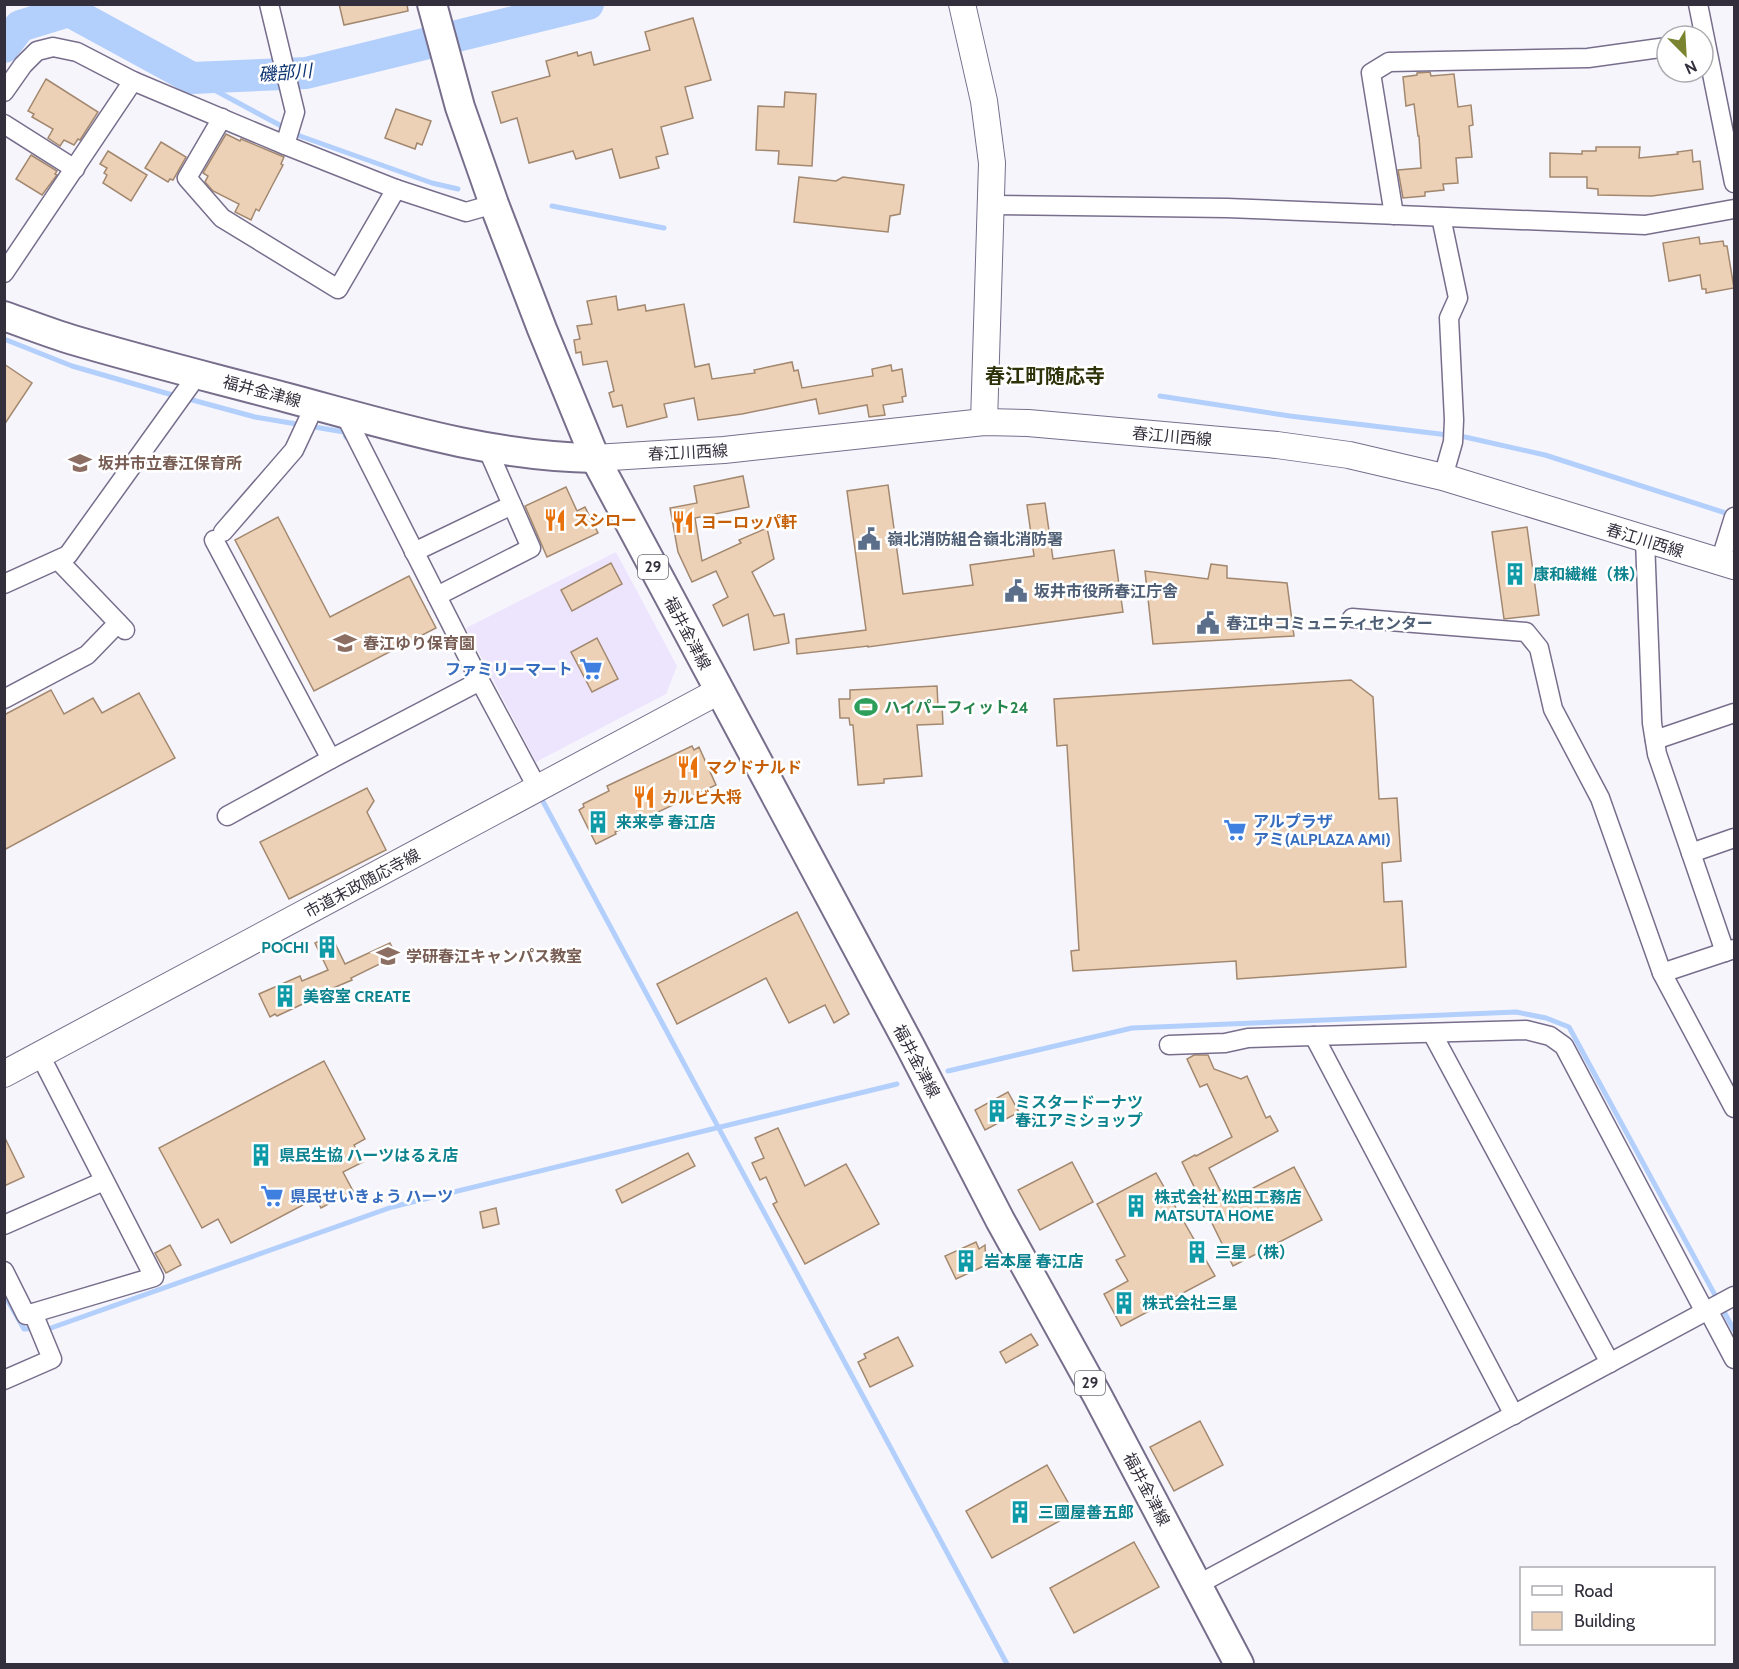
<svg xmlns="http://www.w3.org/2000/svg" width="1739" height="1669" viewBox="0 0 1739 1669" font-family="Cabin,'Noto Sans JP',sans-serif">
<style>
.built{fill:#ede5fe}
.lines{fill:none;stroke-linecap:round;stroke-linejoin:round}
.stream{stroke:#b3cffc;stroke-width:5}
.river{stroke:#b3cffc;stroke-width:32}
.building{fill:#edd1b7;stroke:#a2886f;stroke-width:1.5}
.street-casing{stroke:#776e8c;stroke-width:21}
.secondary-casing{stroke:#776e8c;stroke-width:28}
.primary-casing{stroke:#776e8c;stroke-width:32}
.street{stroke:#fff;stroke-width:18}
.secondary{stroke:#fff;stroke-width:26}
.primary{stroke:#fff;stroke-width:28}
.labels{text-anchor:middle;stroke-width:5;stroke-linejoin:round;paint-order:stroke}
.shield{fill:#fff;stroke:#706d76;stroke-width:1.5}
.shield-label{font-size:15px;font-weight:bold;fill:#332f3c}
.street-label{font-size:16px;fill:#332f3c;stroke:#fff}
.education-label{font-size:16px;font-weight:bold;fill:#785e54;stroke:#fff;text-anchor:start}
.food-label{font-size:16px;font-weight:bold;fill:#c56008;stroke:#fff;text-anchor:start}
.service-label{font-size:16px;font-weight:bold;fill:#4e5e75;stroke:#fff;text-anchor:start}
.culture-label{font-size:16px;font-weight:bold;fill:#0d838f;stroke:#fff;text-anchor:start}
.shop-label{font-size:16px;font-weight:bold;fill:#366cbe;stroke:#fff;text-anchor:start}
.leisure-label{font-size:16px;font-weight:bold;fill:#27864d;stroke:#fff;text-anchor:start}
.water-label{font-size:18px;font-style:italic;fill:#0c3372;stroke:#fff}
.quarter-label{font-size:20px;font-weight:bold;fill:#2f330a;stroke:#fff}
</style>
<rect width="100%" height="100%" fill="#f7f5fc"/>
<polygon class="built" points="616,552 677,666 666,694 536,762 466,628"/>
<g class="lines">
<g class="stream">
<polyline points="60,4 69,11"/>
<polyline points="192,78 300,136 432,183 458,189"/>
<polyline points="552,206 664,228"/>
<polyline points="4,339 72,366 176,396"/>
<polyline points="1160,396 1290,416 1465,437 1545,455 1732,515"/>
<polyline points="185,398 255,417 344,432 346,437"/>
<polyline points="539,794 1007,1664"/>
<polyline points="948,1071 1132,1028 1516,1012 1546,1018 1569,1027 1734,1330"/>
<polyline points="4,1294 24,1329 51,1328 392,1207 897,1084"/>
</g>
<polyline class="river" points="4,47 20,26 69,11 192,78 306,73 588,4"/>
</g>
<g class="building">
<polygon points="339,4 407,4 408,11 344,25"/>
<polygon points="693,18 711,80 685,87 693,118 661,127 668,154 656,157 659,168 620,178 612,149 576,159 573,151 529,163 517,118 501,123 492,92 550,76 546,61 577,52 578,56 591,52 594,65 650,50 645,32"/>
<polygon points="1430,72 1431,76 1454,74 1458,107 1471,105 1473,125 1469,126 1472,157 1456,158 1458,183 1443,184 1444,190 1425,192 1425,196 1403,198 1398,170 1421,168 1419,136 1418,136 1414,104 1406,106 1403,77 1417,75 1417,73"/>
<polygon points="46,79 98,112 80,140 78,139 74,145 64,140 60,146 48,138 53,129 32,117 34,114 28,111"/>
<polygon points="785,92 816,94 812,166 778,164 779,151 756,150 758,106 784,107"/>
<polygon points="396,109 431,121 422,145 417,143 415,149 385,138"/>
<polygon points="226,134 240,141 241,139 284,157 281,164 283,165 273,184 259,211 256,209 251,220 235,212 239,204 213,191 205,182 208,176 203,173"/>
<polygon points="161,142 186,157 173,180 170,179 168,182 145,168"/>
<polygon points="1596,147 1640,147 1639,158 1678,154 1677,152 1692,150 1693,162 1700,161 1703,189 1652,196 1598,195 1598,189 1587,188 1587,177 1550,177 1550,153 1582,154 1582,151 1596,151"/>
<polygon points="108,151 147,175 131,201 103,183 107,175 104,173 107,168 100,164"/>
<polygon points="31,155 57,171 55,174 57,175 42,195 16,179"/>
<polygon points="799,177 836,181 843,177 904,185 900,214 890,216 888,232 794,222"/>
<polygon points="1699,237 1700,244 1723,241 1724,246 1727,246 1734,288 1706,293 1706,289 1702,289 1700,275 1669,281 1663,243"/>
<polygon points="616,296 618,310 645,305 646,311 684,304 695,367 709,364 712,379 755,373 754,370 792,362 794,371 798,370 802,388 873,376 872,369 891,365 892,371 902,369 906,396 902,397 903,402 883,405 885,415 869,417 867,405 819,414 816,399 742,414 698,420 694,398 664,404 667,417 627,427 622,405 613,407 609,393 614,391 607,361 583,365 581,352 576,353 574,340 580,339 577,326 592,324 587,301"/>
<polygon points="4,364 32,383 4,425"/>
<polygon points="743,476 749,507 695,518 702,561 741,543 739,540 767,528 774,559 752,572 774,616 784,614 789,643 754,650 748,614 723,626 713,605 728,597 716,571 692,582 678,552 670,508 697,503 694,486"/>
<polygon points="888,485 903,594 973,585 970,565 1034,556 1027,505 1045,503 1053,559 1114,550 1123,612 868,647 868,646 797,654 796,639 866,630 847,491"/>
<polygon points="566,487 577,511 585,507 598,533 547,557 525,506"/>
<polygon points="278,517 330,617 409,576 436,628 314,691 235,540"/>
<polygon points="1527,527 1539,615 1504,619 1492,532"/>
<polygon points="611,563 622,584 572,611 561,590"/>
<polygon points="1211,564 1227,566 1227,578 1287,583 1294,636 1153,644 1145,571 1208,579"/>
<polygon points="597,638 618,679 592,692 571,652"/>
<polygon points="1351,680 1373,697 1379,799 1397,798 1401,861 1382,863 1384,902 1402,901 1406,967 1237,979 1236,961 1073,971 1071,951 1079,950 1067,745 1057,746 1054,699"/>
<polygon points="937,686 938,706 942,706 943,724 917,725 922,776 884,779 884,783 858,785 853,725 850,725 849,718 840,718 839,699 850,699 850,690"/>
<polygon points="51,690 64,714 93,698 102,713 139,693 175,758 4,850 4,715"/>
<polygon points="692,746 694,750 699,747 716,785 615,832 616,834 596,844 579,810 584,807 583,804 609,791 607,786"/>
<polygon points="367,788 374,801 367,812 386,850 289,899 260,842"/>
<polygon points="797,912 849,1014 834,1023 825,1005 789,1023 766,978 677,1024 657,984"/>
<polygon points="331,935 345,964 390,943 396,956 351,978 352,980 305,1000 307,1002 277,1016 275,1014 270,1017 259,994 300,976 302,981 328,970 315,943"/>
<polygon points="1194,1055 1208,1055 1214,1069 1241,1079 1247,1076 1266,1118 1270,1116 1278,1131 1209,1168 1226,1202 1294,1167 1322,1220 1233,1266 1182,1162 1195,1155 1196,1156 1232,1137 1207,1084 1200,1087 1187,1059"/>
<polygon points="324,1061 365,1139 354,1145 363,1162 343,1172 353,1191 321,1208 316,1198 231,1243 218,1219 202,1228 159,1148"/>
<polygon points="1008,1092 1019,1112 985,1130 975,1110"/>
<polygon points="778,1128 805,1186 846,1164 879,1224 805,1264 773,1204 777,1202 766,1177 760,1180 752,1163 764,1158 755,1138"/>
<polygon points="4,1136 24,1177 4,1186"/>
<polygon points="688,1153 695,1166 622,1203 616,1190"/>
<polygon points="1072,1162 1093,1202 1040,1230 1018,1190"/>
<polygon points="1156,1173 1215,1276 1121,1326 1104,1294 1128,1281 1116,1260 1125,1256 1097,1204"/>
<polygon points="496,1208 499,1224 483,1228 480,1212"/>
<polygon points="976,1242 979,1249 985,1245 986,1265 956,1279 945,1256"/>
<polygon points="170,1245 181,1265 166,1273 155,1253"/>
<polygon points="1031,1334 1038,1345 1006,1363 1000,1352"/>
<polygon points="898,1337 913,1366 870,1387 858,1362 866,1358 864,1354"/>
<polygon points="1200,1421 1223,1465 1174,1491 1150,1447"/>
<polygon points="1047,1465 1074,1513 992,1558 966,1511"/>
<polygon points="1134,1542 1159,1587 1074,1633 1050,1588"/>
</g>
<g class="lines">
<g class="street-casing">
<g id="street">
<polyline points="269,4 295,112 285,145"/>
<polyline points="1698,4 1734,183"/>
<polyline points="4,92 23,65 37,51 53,47 77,52 133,81 285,145 396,189 466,212 494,204"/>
<polyline points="222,118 187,178 222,218 338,289 396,189"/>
<polyline points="4,124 75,169"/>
<polyline points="990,205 1227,208 1645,225 1734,209"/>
<polyline points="1394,215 1371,73 1389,62 1588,58 1667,47"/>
<polyline points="1441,217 1458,298 1449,318 1454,420 1453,442 1443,477"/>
<polyline points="4,273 133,81"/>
<polyline points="344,413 480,681 538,789"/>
<polyline points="223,532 294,450 315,405"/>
<polyline points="214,540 331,759"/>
<polyline points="1645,540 1652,723 1657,754 1725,952"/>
<polyline points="414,552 512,505"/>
<polyline points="58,560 125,630"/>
<polyline points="1720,562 1734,517"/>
<polyline points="4,584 68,555 198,374"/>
<polyline points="437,596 531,548 487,448"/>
<polyline points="1352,618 1526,632 1539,648 1553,709 1600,798 1662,973 1734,1108"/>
<polyline points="4,699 87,655 118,623"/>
<polyline points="1655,740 1734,713"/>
<polyline points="227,816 331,759 480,681"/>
<polyline points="1691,853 1734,838"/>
<polyline points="1662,973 1734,949"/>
<polyline points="1432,1033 1610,1363"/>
<polyline points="1314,1036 1514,1415"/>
<polyline points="1169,1045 1225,1043 1248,1038 1526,1030 1550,1036 1564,1046 1705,1312"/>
<polyline points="4,1225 104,1181"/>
<polyline points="4,1271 26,1315 33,1313 52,1359 4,1380"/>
<polyline points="1708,1310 1734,1359"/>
<polyline points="33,1313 154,1277 40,1055"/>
<polyline points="1197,1585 1734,1296"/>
</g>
</g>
<g class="secondary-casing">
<g id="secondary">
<polyline points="962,4 984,101 992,163 984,422"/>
<polyline points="595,458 724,450 984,422 1028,423 1277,445 1349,455 1443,477 1734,566"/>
<polyline points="4,1074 719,691"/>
</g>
</g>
<g class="primary-casing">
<g id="primary">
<polyline points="432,4 460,107 494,204 542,329 595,458 910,1046 1000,1220 1097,1395 1239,1664"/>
<path d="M4,316C27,324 50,333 73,340C144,361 217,379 288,398C389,425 490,457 595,458"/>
</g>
</g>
<use href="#street" class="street"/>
<use href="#secondary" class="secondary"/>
<use href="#primary" class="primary"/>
</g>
<defs>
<g id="school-bare" transform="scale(1.8)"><path d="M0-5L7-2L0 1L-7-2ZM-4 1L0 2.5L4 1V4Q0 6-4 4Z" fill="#8d6e63" stroke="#fff" stroke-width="2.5" paint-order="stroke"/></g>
<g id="restaurant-bare" transform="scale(1.8)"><path d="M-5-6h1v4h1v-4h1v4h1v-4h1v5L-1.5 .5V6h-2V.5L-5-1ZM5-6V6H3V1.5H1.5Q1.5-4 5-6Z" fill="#e8710a" stroke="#fff" stroke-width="2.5" paint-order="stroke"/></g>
<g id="civic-bare" transform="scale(1.8)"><path d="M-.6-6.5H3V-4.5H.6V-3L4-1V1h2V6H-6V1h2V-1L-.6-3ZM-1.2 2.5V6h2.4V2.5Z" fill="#5c6f8a" stroke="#fff" stroke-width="2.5" paint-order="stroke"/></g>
<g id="building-bare" transform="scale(1.8)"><path d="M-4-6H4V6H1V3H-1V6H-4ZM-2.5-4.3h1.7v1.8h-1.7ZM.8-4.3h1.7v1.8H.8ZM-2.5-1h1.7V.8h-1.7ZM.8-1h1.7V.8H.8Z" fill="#0f9aa8" stroke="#fff" stroke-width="2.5" paint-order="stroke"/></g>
<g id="supermarket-bare" transform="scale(1.8)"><path d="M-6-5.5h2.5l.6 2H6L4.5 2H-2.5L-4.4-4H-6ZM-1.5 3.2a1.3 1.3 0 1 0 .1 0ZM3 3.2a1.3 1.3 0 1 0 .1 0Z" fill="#3f7fe0" stroke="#fff" stroke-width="2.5" paint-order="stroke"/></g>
<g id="stadium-bare" transform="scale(1.8)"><path d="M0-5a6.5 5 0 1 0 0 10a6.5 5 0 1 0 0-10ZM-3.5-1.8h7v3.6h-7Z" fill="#2e9e5b" stroke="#fff" stroke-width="2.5" paint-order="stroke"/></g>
</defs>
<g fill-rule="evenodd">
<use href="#school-bare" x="80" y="463"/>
<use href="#restaurant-bare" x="555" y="520"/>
<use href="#restaurant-bare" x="683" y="522"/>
<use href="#civic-bare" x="869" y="539"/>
<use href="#building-bare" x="1515" y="574"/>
<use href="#civic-bare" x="1016" y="591"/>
<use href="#civic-bare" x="1208" y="623"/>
<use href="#school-bare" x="345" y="643"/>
<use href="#supermarket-bare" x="591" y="669"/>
<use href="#stadium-bare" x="866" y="707"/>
<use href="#restaurant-bare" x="688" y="767"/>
<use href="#restaurant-bare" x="644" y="797"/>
<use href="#building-bare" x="598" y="822"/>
<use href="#supermarket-bare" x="1235" y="830"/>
<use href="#building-bare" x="327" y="947"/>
<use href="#school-bare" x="388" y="956"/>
<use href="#building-bare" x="285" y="996"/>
<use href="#building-bare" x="997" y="1111"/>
<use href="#building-bare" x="261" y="1155"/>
<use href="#supermarket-bare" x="272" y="1196"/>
<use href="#building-bare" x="1136" y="1206"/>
<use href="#building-bare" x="1197" y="1252"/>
<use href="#building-bare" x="966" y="1261"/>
<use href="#building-bare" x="1124" y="1303"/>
<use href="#building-bare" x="1020" y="1512"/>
</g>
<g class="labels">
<g class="shield">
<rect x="638" y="555" width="30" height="24" rx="4.5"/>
<rect x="1075" y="1371" width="30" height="24" rx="4.5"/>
</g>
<g class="shield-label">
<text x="653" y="572">29</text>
<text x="1090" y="1388">29</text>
</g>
<g class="street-label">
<text transform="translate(262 391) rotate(15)" y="6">福井金津線</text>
<text transform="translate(1172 436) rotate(5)" y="6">春江川西線</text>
<text transform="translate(688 452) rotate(-3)" y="6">春江川西線</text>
<text transform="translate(1645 540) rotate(17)" y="6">春江川西線</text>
<text transform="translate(688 633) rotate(62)" y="6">福井金津線</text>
<text transform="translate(362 883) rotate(-28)" y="6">市道末政随応寺線</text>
<text transform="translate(917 1061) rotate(62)" y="6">福井金津線</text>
<text transform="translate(1147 1489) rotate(62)" y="6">福井金津線</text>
</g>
<g class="education-label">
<text x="98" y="469">坂井市立春江保育所</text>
<text x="363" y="649">春江ゆり保育園</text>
<text x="406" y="962">学研春江キャンパス教室</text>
</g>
<g class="food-label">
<text x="573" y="526">スシロー</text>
<text x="701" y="528">ヨーロッパ軒</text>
<text x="706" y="773">マクドナルド</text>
<text x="662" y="803">カルビ大将</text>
</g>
<g class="service-label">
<text x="887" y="545">嶺北消防組合嶺北消防署</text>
<text x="1034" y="597">坂井市役所春江庁舎</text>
<text x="1226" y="629">春江中コミュニティセンター</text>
</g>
<g class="culture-label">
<text x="1533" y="580">康和繊維（株）</text>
<text x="616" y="828">来来亭 春江店</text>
<text x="309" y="953" text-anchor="end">POCHI</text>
<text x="303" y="1002">美容室 CREATE</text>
<text x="1015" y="1108">ミスタードーナツ<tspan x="1015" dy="18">春江アミショップ</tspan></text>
<text x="279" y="1161">県民生協 ハーツはるえ店</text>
<text x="1154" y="1203">株式会社 松田工務店<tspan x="1154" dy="18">MATSUTA HOME</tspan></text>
<text x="1215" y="1258">三星（株）</text>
<text x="984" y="1267">岩本屋 春江店</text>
<text x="1142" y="1309">株式会社三星</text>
<text x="1038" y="1518">三國屋善五郎</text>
</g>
<g class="shop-label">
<text x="573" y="675" text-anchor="end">ファミリーマート</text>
<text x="1253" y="827">アルプラザ<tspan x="1253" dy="18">アミ(ALPLAZA AMI)</tspan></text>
<text x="290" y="1202">県民せいきょう ハーツ</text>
</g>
<g class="leisure-label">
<text x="884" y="713">ハイパーフィット24</text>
</g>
<g class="water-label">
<text transform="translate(285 73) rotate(-5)" y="6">磯部川</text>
</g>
<g class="quarter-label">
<text x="1045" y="383">春江町随応寺</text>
</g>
</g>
<rect width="1739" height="1669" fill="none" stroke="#332f3c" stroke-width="12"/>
<rect x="1520" y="1567" width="195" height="78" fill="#ffffff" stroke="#adacb1" stroke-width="1.5"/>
<rect x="1532" y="1586" width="30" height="9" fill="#ffffff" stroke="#adacb1" stroke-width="1.5"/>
<text x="1574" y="1597" font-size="18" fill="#332f3c">Road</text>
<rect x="1532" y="1612" width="30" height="18" fill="#edd1b7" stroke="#adacb1" stroke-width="1.5"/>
<text x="1574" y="1627" font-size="18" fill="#332f3c">Building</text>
<g transform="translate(1685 54) rotate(156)"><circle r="28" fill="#ffffff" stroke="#adacb1" stroke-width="1.5"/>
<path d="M0-4.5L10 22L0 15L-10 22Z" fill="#7a8430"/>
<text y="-9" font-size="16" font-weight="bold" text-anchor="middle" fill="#332f3c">N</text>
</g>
</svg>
